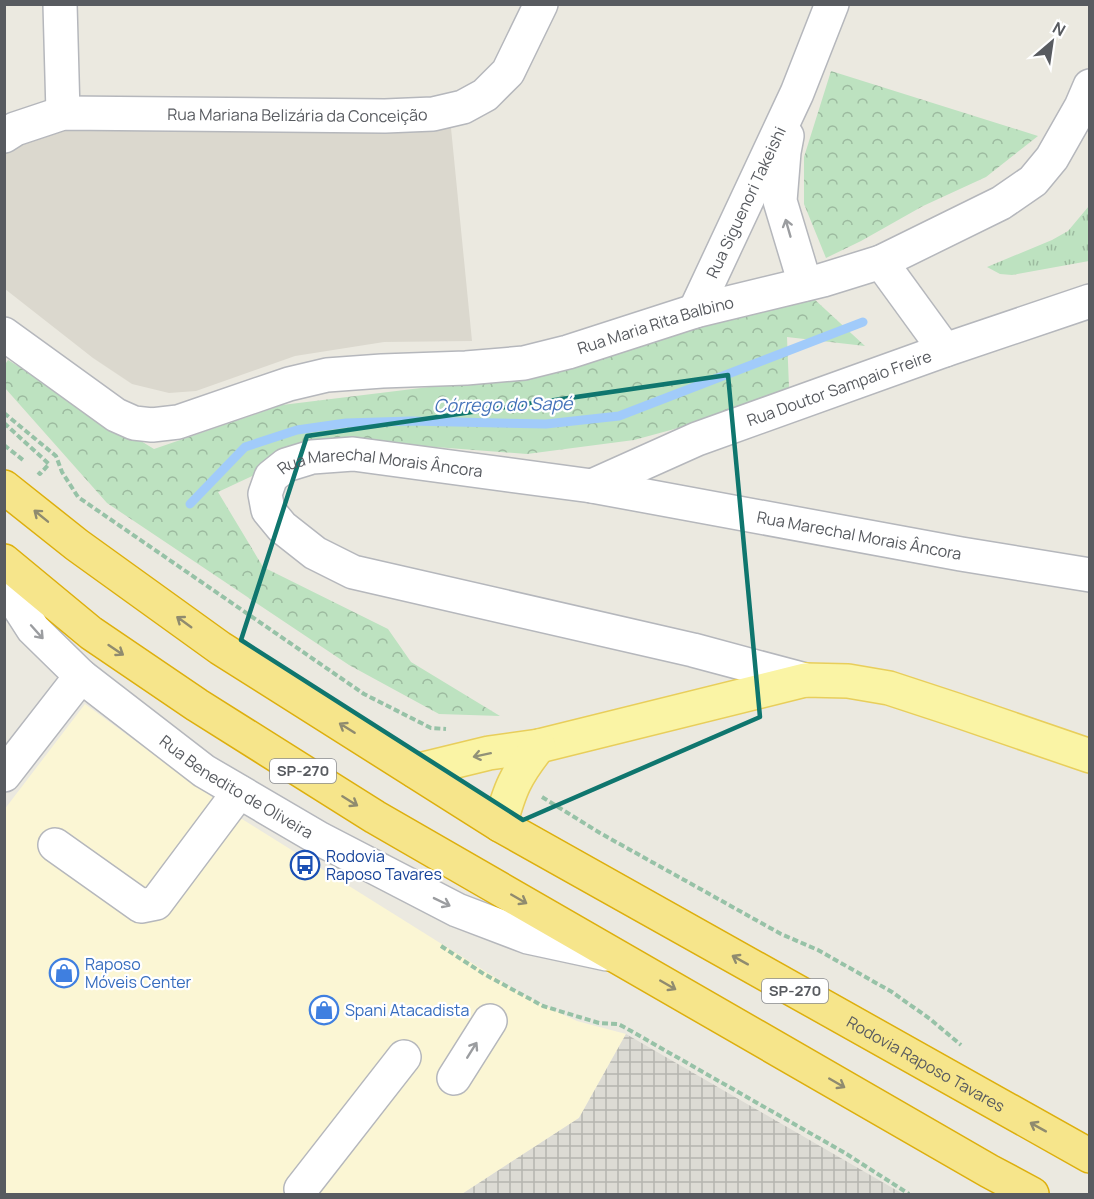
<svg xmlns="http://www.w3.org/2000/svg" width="1094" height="1199" viewBox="0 0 1094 1199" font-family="Manrope,sans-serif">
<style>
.commercial{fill:#fbf6d4}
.industrial{fill:url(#industrial-grid)}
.education{fill:#dbd8ce}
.grass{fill:url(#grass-tufts)}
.forest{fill:url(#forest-crowns)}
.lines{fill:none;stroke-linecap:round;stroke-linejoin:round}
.stream{stroke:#a1cbfa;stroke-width:9}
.minor-casing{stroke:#b5b7bc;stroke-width:36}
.major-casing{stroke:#e8ce5b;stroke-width:36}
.highway-casing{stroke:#ddaf0d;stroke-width:36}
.path{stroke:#97c2a7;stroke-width:4;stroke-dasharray:6 3;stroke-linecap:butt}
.minor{stroke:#fff;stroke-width:33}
.major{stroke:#faf4a5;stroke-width:33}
.highway{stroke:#f6e58b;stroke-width:33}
.oneway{stroke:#9b9da0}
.oneway2{stroke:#8f8b6f}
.oneway3{stroke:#919178}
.marked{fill:none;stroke:#0f766e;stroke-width:4.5;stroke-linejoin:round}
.labels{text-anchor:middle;stroke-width:4.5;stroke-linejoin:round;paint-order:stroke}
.shield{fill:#fff;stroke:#8a8c90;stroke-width:1.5}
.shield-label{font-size:15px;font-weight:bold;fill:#585b60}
.street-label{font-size:16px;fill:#585b60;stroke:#fff}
.transit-label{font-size:16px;fill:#164399;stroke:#fff;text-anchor:start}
.shop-label{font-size:16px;fill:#366cbe;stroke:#fff;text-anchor:start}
.water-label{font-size:18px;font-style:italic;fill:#4674ba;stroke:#fff}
</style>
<defs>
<pattern id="industrial-grid" width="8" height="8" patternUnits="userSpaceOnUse" patternTransform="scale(1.5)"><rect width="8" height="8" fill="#dcdbd4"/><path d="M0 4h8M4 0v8" fill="none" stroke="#b5b5af"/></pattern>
<pattern id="grass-tufts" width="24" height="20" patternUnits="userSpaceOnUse" patternTransform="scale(1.5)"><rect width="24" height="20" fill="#bde2c0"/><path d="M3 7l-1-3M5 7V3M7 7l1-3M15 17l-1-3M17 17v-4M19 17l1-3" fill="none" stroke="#9cba9f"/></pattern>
<pattern id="forest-crowns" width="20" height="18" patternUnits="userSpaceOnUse" patternTransform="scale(1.5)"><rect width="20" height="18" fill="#bde2c0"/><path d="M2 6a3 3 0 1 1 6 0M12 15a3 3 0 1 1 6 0" fill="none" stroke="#9cba9f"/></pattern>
</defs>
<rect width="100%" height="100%" fill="#ebe9e0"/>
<polygon class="commercial" points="85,704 242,819 528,998 577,1021 626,1034 579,1118 462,1194 5,1194 4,810"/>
<polygon class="industrial" points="626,1034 903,1194 462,1194 579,1118"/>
<polygon class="education" points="54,126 451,128 472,341 384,342 295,356 196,391 169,393 132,384 93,358 5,289 4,153"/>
<polygon class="grass" points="1089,206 1089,261 1012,275 1000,274 987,267 1052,240 1068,231"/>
<g class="forest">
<polygon points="831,71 1038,136 986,177 923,206 861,241 826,258 804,204 804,157"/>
<polygon points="813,298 865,346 787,337 789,387 759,406 634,440 527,454 331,439 218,492 263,567 388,629 411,662 500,716 439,714 349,665 107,503 5,388 4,366 8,360 154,449 282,405 478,381"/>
</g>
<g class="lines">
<polyline class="stream" points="190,504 245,447 297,430 346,423 411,421 546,424 619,416 863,322"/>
<g class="minor-casing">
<g id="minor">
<polyline points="60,4 63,113"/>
<path id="s1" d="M4,136L15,129L63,113L385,116L433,114L463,107L485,95L508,72L541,4"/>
<polyline points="787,136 784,152 780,201 805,284"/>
<polyline points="881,262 945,350"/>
<path id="s2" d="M695,311L797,93L832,4"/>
<path id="s3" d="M4,334L116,415L134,423L152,425L178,422L289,384L327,375L382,371L466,368L524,363L568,352L695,311L823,280L881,262L1001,203L1033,181L1052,158L1081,107L1090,86"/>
<path id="s4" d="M592,486L697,439L945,350L1090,301"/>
<path id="s5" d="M4,584L33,629L81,676L204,771L320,839L457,910L528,937L607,954"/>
<path id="s6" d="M805,680L693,650L353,572L315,553L282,527L268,510L265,494L271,477L286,465L312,457L353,454L592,486L961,554L1090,575"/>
<polyline points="4,775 81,676"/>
<polyline points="55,845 141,906 156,903 239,792"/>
<polyline points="454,1078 490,1021"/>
<polyline points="301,1189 404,1057"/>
</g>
</g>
<g class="major-casing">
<g id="major">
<polyline points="415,771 489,753 539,746 805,680 848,681 889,688 956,710 1090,756"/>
<path d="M500,825C510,789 515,776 539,746"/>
</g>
</g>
<g class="highway-casing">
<g id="highway">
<path id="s7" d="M4,487L77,545L220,648L500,825L1090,1156"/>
<polyline points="4,561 91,633 197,705 375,817 989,1171 1032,1194"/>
</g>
</g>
<g class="path">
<polyline points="4,413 56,456 62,472 78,497 364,694 431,728 446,729"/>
<polyline points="4,423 49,464 40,474 38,472"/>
<polyline points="4,445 23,460"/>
<polyline points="542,797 600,833 781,934 818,950 892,992 930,1019 961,1045"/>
<polyline points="441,946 484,974 543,1006 599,1023 618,1024 624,1027 845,1153 909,1194"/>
</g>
<use href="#minor" class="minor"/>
<use href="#major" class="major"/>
<use href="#highway" class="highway"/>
</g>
<defs><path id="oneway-shaft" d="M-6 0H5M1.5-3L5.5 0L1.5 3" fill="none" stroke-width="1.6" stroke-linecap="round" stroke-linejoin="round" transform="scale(1.5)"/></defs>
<g class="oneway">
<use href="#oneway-shaft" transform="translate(788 228) rotate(-106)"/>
<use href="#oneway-shaft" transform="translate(37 632) rotate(48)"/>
<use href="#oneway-shaft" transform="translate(442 902) rotate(26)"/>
<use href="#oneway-shaft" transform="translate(472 1050) rotate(-58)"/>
</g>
<g class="oneway2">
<use href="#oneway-shaft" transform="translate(41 516) rotate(-141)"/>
<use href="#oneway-shaft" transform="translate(184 622) rotate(-144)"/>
<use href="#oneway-shaft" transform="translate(116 650) rotate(34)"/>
<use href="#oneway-shaft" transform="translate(347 728) rotate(-148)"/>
<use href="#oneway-shaft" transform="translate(350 801) rotate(32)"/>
<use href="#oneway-shaft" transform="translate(519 899) rotate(30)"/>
<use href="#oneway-shaft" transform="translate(740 960) rotate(-151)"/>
<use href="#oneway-shaft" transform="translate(668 985) rotate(30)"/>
<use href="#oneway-shaft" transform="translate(837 1083) rotate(30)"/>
<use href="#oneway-shaft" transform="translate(1038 1127) rotate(-151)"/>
</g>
<use class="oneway3" href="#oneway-shaft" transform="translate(482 755) rotate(168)"/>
<path class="marked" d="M728,375L760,717L523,820L241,640L307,436Z"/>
<defs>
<g id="bus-ring" transform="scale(1.5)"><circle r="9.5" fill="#fff" stroke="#1a4fb4" stroke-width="1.5"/><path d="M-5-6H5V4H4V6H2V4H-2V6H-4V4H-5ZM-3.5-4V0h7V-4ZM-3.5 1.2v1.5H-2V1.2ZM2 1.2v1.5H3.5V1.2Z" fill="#1a4fb4"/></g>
<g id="shop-ring" transform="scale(1.5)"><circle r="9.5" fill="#fff" stroke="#3f7fe0" stroke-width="1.5"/><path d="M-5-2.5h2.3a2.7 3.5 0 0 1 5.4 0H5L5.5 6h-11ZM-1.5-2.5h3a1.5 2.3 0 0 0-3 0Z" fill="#3f7fe0"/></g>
</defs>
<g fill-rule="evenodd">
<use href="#bus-ring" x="305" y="865"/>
<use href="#shop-ring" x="64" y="973"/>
<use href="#shop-ring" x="324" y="1010"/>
</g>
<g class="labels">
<g class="shield">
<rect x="270" y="759" width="66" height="24" rx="4.5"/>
<rect x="762" y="979" width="66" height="24" rx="4.5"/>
</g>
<g class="shield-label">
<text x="303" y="776">SP-270</text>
<text x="795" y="996">SP-270</text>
</g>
<g class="street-label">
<text dy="6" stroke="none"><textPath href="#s1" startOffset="298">Rua Mariana Belizária da Conceição</textPath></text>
<text dy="6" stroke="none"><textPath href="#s2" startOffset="120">Rua Siguenori Takeishi</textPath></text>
<text dy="6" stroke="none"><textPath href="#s3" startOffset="693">Rua Maria Rita Balbino</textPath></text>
<text dy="6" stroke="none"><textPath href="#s4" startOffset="266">Rua Doutor Sampaio Freire</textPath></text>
<text dy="6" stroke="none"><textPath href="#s6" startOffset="720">Rua Marechal Morais Âncora</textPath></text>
<text dy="6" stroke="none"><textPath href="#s6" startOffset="1206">Rua Marechal Morais Âncora</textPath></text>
<text dy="6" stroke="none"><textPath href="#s5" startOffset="312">Rua Benedito de Oliveira</textPath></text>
<text dy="6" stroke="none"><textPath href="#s7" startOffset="1089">Rodovia Raposo Tavares</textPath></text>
</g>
<g class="transit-label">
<text x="326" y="862">Rodovia<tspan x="326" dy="18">Raposo Tavares</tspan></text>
</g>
<g class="shop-label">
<text x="85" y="970">Raposo<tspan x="85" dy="18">Móveis Center</tspan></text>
<text x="345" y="1016">Spani Atacadista</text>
</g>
<g class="water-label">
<text transform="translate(503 405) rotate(-1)" y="6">Córrego do Sapé</text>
</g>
</g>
<rect width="1094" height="1199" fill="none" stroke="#585b60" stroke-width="12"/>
<g transform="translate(1052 42) rotate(29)" stroke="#ffffff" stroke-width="4.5" paint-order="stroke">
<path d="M0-4.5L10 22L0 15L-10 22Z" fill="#585b60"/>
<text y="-9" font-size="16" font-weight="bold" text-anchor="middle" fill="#585b60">N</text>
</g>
</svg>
